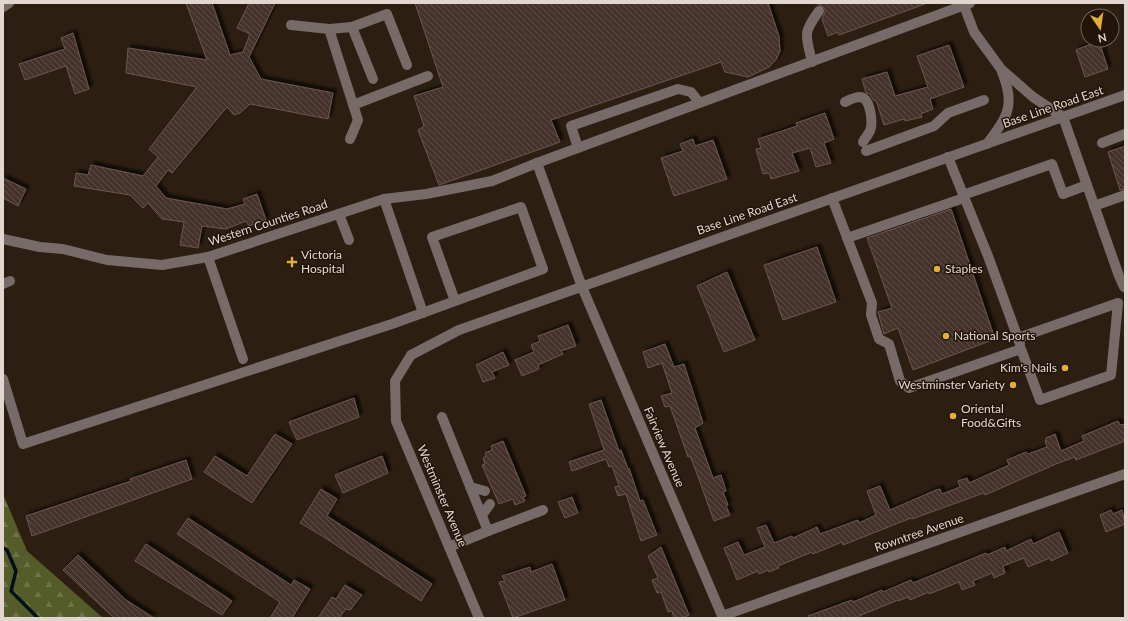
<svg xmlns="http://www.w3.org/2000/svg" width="1128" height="621" viewBox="0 0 1128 621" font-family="Lato,sans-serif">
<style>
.forest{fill:url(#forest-firs)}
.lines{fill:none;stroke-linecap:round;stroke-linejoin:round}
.stream{stroke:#001117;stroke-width:3.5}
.building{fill:url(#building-back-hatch);stroke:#6b564f;filter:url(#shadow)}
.minor{stroke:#766b69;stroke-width:10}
.poi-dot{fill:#e3ae34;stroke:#221408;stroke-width:1.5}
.labels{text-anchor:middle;stroke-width:3;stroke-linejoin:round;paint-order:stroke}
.street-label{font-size:12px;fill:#e1d7cf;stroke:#221408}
.poi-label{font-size:12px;fill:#e1d7cf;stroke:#221408;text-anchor:start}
</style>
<defs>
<pattern id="forest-firs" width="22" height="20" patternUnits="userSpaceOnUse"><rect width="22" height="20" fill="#545d2a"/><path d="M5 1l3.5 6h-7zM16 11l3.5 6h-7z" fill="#6c7448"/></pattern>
<pattern id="building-back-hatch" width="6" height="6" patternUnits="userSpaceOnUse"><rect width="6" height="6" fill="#45322b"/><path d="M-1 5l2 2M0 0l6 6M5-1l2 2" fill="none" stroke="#604f49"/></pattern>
<filter id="shadow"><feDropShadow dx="3.5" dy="-3.5" stdDeviation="1" flood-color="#0009"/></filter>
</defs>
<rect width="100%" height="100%" fill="#2c1e11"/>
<polygon class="forest" points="3,494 27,551 103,618 4,618"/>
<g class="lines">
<polyline class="stream" points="3,548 7,550 16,571 11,591 38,618"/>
</g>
<g class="building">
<polygon points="186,3 212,3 230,55 243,52 250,34 237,28 249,3 275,3 249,57 261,79 333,93 328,119 250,104 240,113 234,115 227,107 172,173 168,170 156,186 166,198 227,209 245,204 243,199 257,194 266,220 249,226 246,221 226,229 202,226 198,248 180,245 184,222 162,219 148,203 143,208 130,195 74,186 76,173 88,175 91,165 143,176 158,157 149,149 197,87 126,73 128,48 207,60"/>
<polygon points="415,3 768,3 779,36 780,51 776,60 769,67 748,77 725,72 721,62 551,120 560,142 439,185 418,130 424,126 414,96 443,87"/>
<polygon points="816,3 925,3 925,4 839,35 838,32 828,36 822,19 825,12 825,9"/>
<polygon points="73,33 89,89 75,94 66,66 25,80 19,64 65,49 61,38"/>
<polygon points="1099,41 1108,69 1085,77 1076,50"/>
<polygon points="949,45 964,87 930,99 933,109 921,114 922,117 905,121 904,119 884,125 876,100 874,101 870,94 866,93 862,79 887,72 895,96 928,87 917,56"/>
<polygon points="825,113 834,139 824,143 831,163 816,167 810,148 792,153 799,171 771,179 769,173 763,174 756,149 761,148 758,139 797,126 796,123"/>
<polygon points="693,139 695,146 713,140 727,179 674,196 661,158 683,151 680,144"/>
<polygon points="1125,146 1125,189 1120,190 1108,152"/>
<polygon points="3,178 26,189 18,206 3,198"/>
<polygon points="951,209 995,339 913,370 898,328 884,334 878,312 892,308 867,238"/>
<polygon points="817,247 836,302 783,320 764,265"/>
<polygon points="727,272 755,340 724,352 697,286"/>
<polygon points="568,325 576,346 561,351 563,354 538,365 539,369 522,376 515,360 534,352 531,345 540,341 538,336"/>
<polygon points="665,344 674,367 684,364 703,423 695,428 713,478 721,475 726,491 723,492 728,505 726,506 730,515 714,521 696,471 690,456 688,457 670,406 665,407 661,396 672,393 662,363 648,368 643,352"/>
<polygon points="503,352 509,365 492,372 495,378 483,382 476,365"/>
<polygon points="354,398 359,417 297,440 289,422"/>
<polygon points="601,400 619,451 621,450 628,469 629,468 640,501 643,500 657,535 641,541 626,494 618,496 615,487 619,486 612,466 609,467 606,459 572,471 569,462 604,450 589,404"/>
<polygon points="1118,421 1120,425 1125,424 1125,441 1076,460 1075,457 1056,464 985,495 984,493 912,519 911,518 843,545 842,542 813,554 812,552 778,566 779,568 769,572 768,570 759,574 758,571 737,580 724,548 738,542 744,555 765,547 757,528 766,525 774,543 792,536 793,538 817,527 820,534 858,520 859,523 876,515 867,491 880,486 890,510 936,490 940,489 942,494 960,487 958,481 967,478 969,483 1009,465 1007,460 1026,452 1028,454 1047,447 1045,441 1046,440 1046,438 1055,434 1061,451 1084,441 1082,436"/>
<polygon points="275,434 292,444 252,503 204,472 215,456 247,476"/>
<polygon points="503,441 526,496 523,497 525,501 515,505 513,499 499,504 482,465 485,464 483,458 486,456 485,453 492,450 491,446"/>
<polygon points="382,456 388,473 343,493 335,475"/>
<polygon points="186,460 192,479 32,536 26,516 131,481 130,479"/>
<polygon points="321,489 337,499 327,516 432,584 421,601 324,537 300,523"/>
<polygon points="572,497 578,513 565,518 558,502"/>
<polygon points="1111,510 1113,514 1122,510 1125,524 1106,532 1100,515"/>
<polygon points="188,518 291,585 294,580 310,589 292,618 270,618 280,602 177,534"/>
<polygon points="1059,532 1068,553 1051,561 1050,558 1028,567 1024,558 1003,566 1005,573 994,578 992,573 973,581 975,585 962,590 959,582 929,594 929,592 910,600 908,597 898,601 898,600 859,616 860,618 809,618 808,616 852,600 853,602 882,590 883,592 911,580 913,583 986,553 987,555 1005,547 1006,551 1031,539 1033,544"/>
<polygon points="146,544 232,601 222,615 135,561"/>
<polygon points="661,547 689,615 682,618 674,618 672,611 668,612 661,592 657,593 652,580 658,578 648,556"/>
<polygon points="78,555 126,600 154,618 114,618 63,570"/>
<polygon points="552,564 565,600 513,618 499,582 505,581 502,576 530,567 531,572"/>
<polygon points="345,585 362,595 350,610 346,609 339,618 318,618 332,597 336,599"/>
</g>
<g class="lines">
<g class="minor">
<polyline points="963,3 974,32 1001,69 1033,97 1063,117 1119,276 1124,287 1125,286"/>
<polyline points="3,7 9,3"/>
<polyline points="291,25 329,29 358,120 350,139"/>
<polyline points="352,27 373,79"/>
<polyline points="329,29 352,27 387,14 407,65"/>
<path d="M812,62C806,35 802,34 819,11"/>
<path d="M845,102C849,100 855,97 860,97C871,98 873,123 870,131C868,135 865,138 863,142"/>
<polyline points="353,105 428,76"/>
<polyline points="1102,143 1125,134"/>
<path d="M987,144C1007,117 1016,106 1002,72"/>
<polyline points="578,148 571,126 678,89 691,92 699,102"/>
<polyline points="866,151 934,126 948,113 984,100"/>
<polyline points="948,157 988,256 1020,344"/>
<polyline points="537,163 582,287 723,618"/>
<polyline points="963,195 1052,164 1063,194 1087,185"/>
<polyline points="832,198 872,303 871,315 879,339 889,344 900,381 909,388 1021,349 1040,400 1111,375 1118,303 1018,338"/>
<polyline points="384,199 423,313"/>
<polyline points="1094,206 1125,195"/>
<polyline points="339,214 349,240"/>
<polyline points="847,238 964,198"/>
<polyline points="3,239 40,247 63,249 107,260 162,265 208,257 384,199 426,194 492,181 537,163 970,3"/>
<polyline points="208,257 243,359"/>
<polyline points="3,284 10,281"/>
<polyline points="3,379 23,444 392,324 543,269 521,207 432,237 455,301"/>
<polyline points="442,417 488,531 543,510"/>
<polyline points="470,487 485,491"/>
<polyline points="482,515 490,504"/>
<polyline points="449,547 488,531"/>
<polyline points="722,616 1125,474"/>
<polyline points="479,618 396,421 395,381 411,355 459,330 1125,95"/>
</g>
</g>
<g class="poi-dot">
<path d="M290 256h4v4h4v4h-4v4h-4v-4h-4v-4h4z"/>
<circle cx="937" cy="269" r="4"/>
<circle cx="946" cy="336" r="4"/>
<circle cx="1065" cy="368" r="4"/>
<circle cx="1013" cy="385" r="4"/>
<circle cx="953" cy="416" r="4"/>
</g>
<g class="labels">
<g class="street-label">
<text transform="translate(1053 107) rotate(-19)" y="4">Base Line Road East</text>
<text transform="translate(747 214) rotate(-19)" y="4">Base Line Road East</text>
<text transform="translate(268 223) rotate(-18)" y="4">Western Counties Road</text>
<text transform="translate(664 447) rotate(67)" y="4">Fairview Avenue</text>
<text transform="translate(442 496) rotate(67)" y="4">Westminster Avenue</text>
<text transform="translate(919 533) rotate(-19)" y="4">Rowntree Avenue</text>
</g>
<g class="poi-label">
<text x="301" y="259">Victoria<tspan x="301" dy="14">Hospital</tspan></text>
<text x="945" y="273">Staples</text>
<text x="954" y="340">National Sports</text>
<text x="1057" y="372" text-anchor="end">Kim's Nails</text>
<text x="1005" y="389" text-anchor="end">Westminster Variety</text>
<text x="961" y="413">Oriental<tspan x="961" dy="14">Food&amp;Gifts</tspan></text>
</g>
</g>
<rect width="1128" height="621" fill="none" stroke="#e1d7cf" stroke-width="8"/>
<g transform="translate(1100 28) rotate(167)"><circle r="19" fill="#221408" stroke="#6e6258"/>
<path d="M0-3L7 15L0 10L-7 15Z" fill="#e3ae34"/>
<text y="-6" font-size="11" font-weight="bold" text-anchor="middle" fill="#e1d7cf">N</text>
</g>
</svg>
